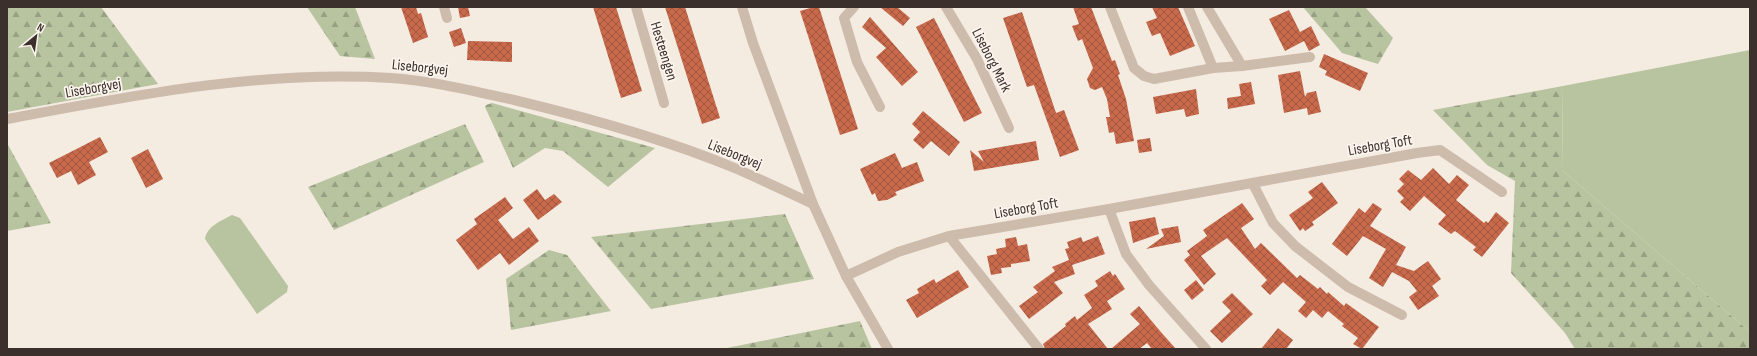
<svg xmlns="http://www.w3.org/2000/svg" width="1757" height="356" viewBox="0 0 1757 356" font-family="'Sofia Sans Condensed',sans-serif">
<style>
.green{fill:#b8c4a0}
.forest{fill:url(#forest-firs)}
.building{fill:url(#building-cross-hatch)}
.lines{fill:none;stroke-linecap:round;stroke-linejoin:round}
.minor{stroke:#cdbbac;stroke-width:10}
.tertiary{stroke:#cdbbac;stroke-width:10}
.labels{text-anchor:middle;stroke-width:3.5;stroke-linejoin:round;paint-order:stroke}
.street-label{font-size:15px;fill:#3b302b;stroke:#fbf5ee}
</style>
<defs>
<pattern id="forest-firs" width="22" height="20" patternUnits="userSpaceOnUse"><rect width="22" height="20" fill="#b8c4a0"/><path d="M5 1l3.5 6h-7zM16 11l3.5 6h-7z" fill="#97a083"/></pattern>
<pattern id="building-cross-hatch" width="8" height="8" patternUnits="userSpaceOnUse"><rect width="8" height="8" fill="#c8694b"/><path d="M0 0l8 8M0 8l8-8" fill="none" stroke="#a4573f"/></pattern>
</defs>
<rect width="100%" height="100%" fill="#f4ebe1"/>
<g class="green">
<polygon points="1750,50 1750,332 1562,170 1563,86"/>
<path d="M232,215L240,218L288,286L287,292L257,314L205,239C207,226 221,221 232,215Z"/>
</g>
<g class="forest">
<polygon points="7,7 101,7 158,84 7,112"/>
<polygon points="307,7 355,7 375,59 340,56"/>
<polygon points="1303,7 1365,7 1393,38 1378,64 1342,53"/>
<polygon points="1563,86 1562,170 1750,332 1750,349 1575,349 1565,333 1511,273 1515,181 1487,165 1433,110"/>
<polygon points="492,103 655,148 608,187 563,151 545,148 513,168 485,107 486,105"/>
<polygon points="465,124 484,162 334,230 308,187"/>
<polygon points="7,143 51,223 7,231"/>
<polygon points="785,214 814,279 651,309 591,237"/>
<polygon points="549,250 567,255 611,311 511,330 506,279"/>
<polygon points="860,321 872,349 722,349"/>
</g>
<g class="building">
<polygon points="401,7 416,7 418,14 421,13 428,37 413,43"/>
<polygon points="458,7 468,7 470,16 460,18"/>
<polygon points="593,7 616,7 642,91 621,98"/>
<polygon points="665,7 685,7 720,118 702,124"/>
<polygon points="814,7 819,7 858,129 840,135 800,11"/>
<polygon points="880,7 897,7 910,18 903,26"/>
<polygon points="1073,7 1091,7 1112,61 1115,60 1120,74 1118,75 1126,99 1134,141 1116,144 1114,132 1109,133 1106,117 1110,117 1107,99 1102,87 1095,90 1090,88 1087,79 1093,68 1082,39 1078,41 1072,26 1079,24"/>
<polygon points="1152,7 1178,7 1195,46 1170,56 1160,33 1152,36 1146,22 1157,18"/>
<polygon points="1289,10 1300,32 1311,26 1320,45 1309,51 1304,41 1285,51 1269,19"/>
<polygon points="1022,12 1056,113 1064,110 1079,150 1060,157 1034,85 1027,87 1003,18"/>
<polygon points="870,17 918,72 902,86 876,57 886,48 862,27"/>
<polygon points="934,18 982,113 964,122 916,27"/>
<polygon points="461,28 466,43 454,47 449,32"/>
<polygon points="468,41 512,42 512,62 467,60"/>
<polygon points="1324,54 1368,73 1360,91 1325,75 1327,71 1319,67"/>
<polygon points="1300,71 1305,97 1307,93 1316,91 1321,112 1308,115 1307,108 1284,113 1278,75"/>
<polygon points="1251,82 1255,104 1228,109 1227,98 1241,96 1239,84"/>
<polygon points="1196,89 1199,114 1186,117 1184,109 1156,114 1153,97"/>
<polygon points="923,111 960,142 949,156 931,141 923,149 913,140 920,132 912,124"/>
<polygon points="100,137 108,152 89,162 96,175 78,185 71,171 57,178 49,163"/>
<polygon points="1150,138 1152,151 1139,153 1137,140"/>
<polygon points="1036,141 1039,160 974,171 970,150 984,162 978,151"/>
<polygon points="148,149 163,179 146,188 131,158"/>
<polygon points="895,153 902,168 917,162 924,181 895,192 897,195 887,200 878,201 875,193 872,195 860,169"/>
<polygon points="1433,168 1449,184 1457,175 1469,185 1456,200 1484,223 1486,221 1488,223 1496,212 1509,223 1482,257 1473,250 1476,247 1455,231 1451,234 1438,224 1446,215 1424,196 1410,211 1400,202 1404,198 1397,191 1404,184 1399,179 1408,170 1421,180"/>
<polygon points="1322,182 1338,203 1312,222 1314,225 1305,231 1303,228 1300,231 1289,215 1313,198 1308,192"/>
<polygon points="537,189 545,200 554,194 562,202 538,220 523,200"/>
<polygon points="505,197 513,208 498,220 513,239 529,227 539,241 509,265 500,253 478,270 456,240 477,224 474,219"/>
<polygon points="1242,203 1254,219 1241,228 1255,249 1261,243 1297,278 1300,275 1318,289 1320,287 1327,294 1328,292 1344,306 1346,303 1379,327 1362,349 1353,344 1358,338 1342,326 1344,324 1328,311 1322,318 1313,310 1306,318 1298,311 1306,302 1283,282 1270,295 1261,286 1267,280 1227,238 1201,256 1216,274 1204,285 1184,260 1190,255 1187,251 1207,236 1203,230"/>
<polygon points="1373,203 1382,209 1370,226 1406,247 1396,265 1414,271 1428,261 1441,279 1432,286 1439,296 1418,310 1409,297 1417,291 1409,281 1392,272 1383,287 1369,278 1386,249 1363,236 1347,256 1332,244 1359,208 1365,213"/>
<polygon points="1155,217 1159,234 1133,243 1129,222"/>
<polygon points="1178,226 1181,242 1146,249 1164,236 1161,229"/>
<polygon points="1098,236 1105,254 1072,265 1075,274 1054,282 1063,293 1029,319 1019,306 1038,292 1033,287 1055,271 1052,267 1069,260 1065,249 1069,248 1067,242 1081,237 1083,242"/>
<polygon points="1016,237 1018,246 1027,244 1030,261 1011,264 1011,267 1001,268 1002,273 991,275 987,256 997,254 996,249 1006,247 1005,239"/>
<polygon points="958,270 969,287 917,318 906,300 919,293 917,289 934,279 936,283"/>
<polygon points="1110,271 1113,276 1115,274 1125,289 1107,301 1112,309 1088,324 1108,349 1045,349 1043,344 1066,326 1065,324 1075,316 1077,320 1092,308 1084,295 1098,286 1095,281"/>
<polygon points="1196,280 1204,290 1192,300 1184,290"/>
<polygon points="1232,293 1253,314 1222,343 1210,331 1231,311 1222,302"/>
<polygon points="1139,306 1160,331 1176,349 1152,349 1147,343 1139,349 1111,349 1140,324 1130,314"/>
<polygon points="1278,328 1293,340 1286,349 1261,349"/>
</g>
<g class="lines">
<g class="minor">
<polyline points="444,7 447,18"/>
<polyline points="636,7 664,103"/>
<polyline points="854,7 844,18 857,62 880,107"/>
<polyline points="946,7 977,59 1009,128"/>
<polyline points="1110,7 1134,68 1144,76 1154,79 1213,68 1242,66 1310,57"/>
<polyline points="1188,7 1213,68"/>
<polyline points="1207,7 1242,66"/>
<path d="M7,119C136,95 259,70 391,78C433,81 473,91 514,100C589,118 666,139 737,169C762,180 787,192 813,204"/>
<polyline points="1253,184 1273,223 1295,246 1348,287 1402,315"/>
<polyline points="1109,209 1417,153 1440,150 1502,192"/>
<polyline points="949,236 1109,209 1126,254 1149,285 1206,349"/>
<polyline points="846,276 898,252 949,236 1039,349"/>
</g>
<polyline class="tertiary" points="742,7 753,43 813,204 846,276 888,349"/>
</g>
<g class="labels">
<g class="street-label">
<text transform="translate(664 51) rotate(73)" y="5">Hesteengen</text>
<text transform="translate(992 60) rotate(63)" y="5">Liseborg Mark</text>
<text transform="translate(420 67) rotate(6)" y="5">Liseborgvej</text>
<text transform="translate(93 88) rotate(-10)" y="5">Liseborgvej</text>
<text transform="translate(1380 145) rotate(-10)" y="5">Liseborg Toft</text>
<text transform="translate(735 154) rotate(22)" y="5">Liseborgvej</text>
<text transform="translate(1026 208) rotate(-10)" y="5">Liseborg Toft</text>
</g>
</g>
<rect width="1757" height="356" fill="none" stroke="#3b302b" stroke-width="16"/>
<g transform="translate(36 36) rotate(29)" stroke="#fbf5ee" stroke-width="3" paint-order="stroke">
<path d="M0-3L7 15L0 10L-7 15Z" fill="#3b302b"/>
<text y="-6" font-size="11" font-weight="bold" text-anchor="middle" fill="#3b302b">N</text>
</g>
</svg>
